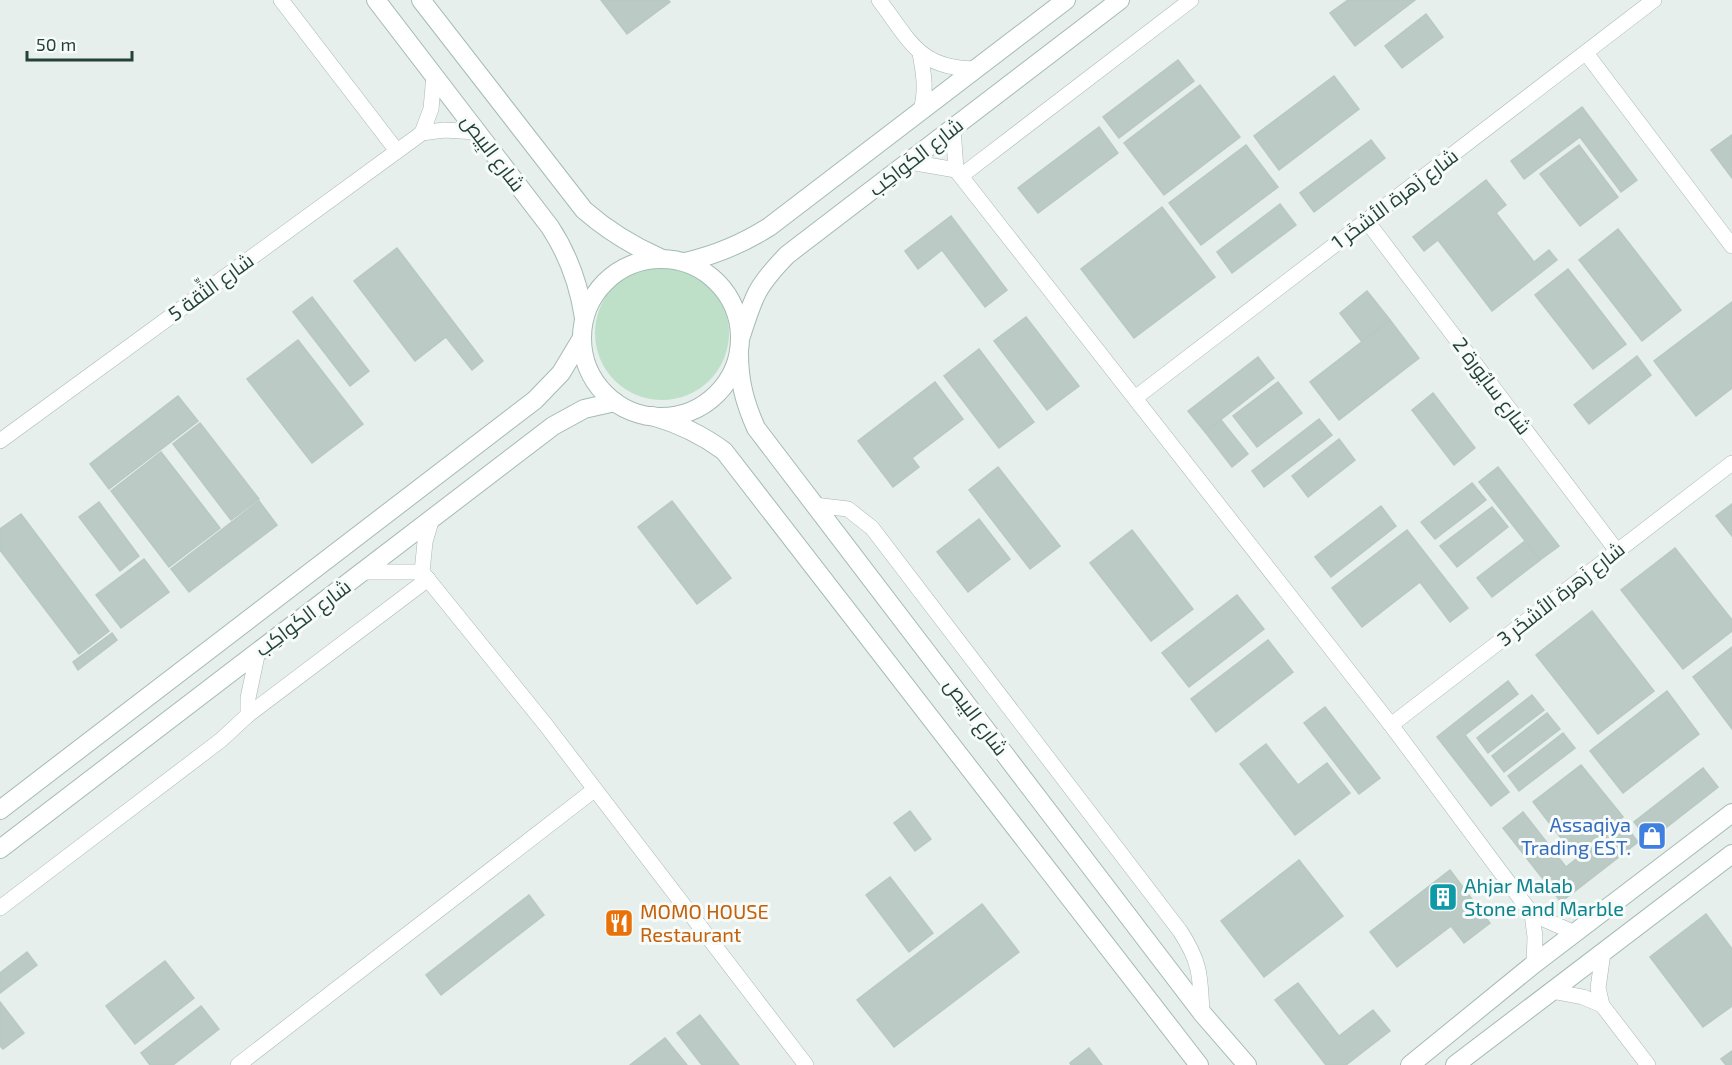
<svg xmlns="http://www.w3.org/2000/svg" width="1732" height="1065" viewBox="0 0 1732 1065" font-family="'Exo 2',Cairo,sans-serif">
<style>
.green{fill:#bfe0c8}
.building{fill:#bbcac4;stroke:#b8c9c2;stroke-width:1.5}
.lines{fill:none;stroke-linecap:round;stroke-linejoin:round}
.street-casing{stroke:#a8b8b2;stroke-width:16}
.secondary-casing{stroke:#a4bbb3;stroke-width:20}
.street{stroke:#fff;stroke-width:15}
.secondary{stroke:#fff;stroke-width:18}
.labels{text-anchor:middle;stroke-width:6;stroke-linejoin:round;paint-order:stroke}
.street-label{font-size:20px;fill:#24423a;stroke:#f7fbf9}
.shop-label{font-size:20px;fill:#366cbe;stroke:#f7fbf9;text-anchor:end}
.culture-label{font-size:20px;fill:#0d838f;stroke:#f7fbf9;text-anchor:start}
.food-label{font-size:20px;fill:#c56008;stroke:#f7fbf9;text-anchor:start}
</style>
<rect width="100%" height="100%" fill="#e6efeb"/>
<circle class="green" cx="662" cy="333" r="67"/>
<g class="building">
<polygon points="601,0 668,0 670,2 627,34"/>
<polygon points="1348,0 1415,0 1355,46 1330,13"/>
<polygon points="1426,14 1443,37 1402,68 1385,46"/>
<polygon points="1178,60 1194,81 1119,138 1103,117"/>
<polygon points="1334,76 1359,109 1279,170 1254,136"/>
<polygon points="1200,85 1240,137 1164,195 1124,143"/>
<polygon points="1582,107 1637,180 1621,192 1580,137 1524,179 1511,161"/>
<polygon points="1099,127 1118,153 1038,213 1018,188"/>
<polygon points="1732,135 1732,178 1711,150"/>
<polygon points="1371,140 1385,158 1314,212 1300,193"/>
<polygon points="1246,145 1278,187 1201,245 1169,203"/>
<polygon points="1579,145 1618,197 1580,226 1540,174"/>
<polygon points="1486,180 1506,205 1496,213 1534,262 1549,250 1557,260 1492,311 1438,240 1424,251 1413,237"/>
<polygon points="1280,204 1296,225 1232,273 1217,252"/>
<polygon points="1162,207 1215,277 1134,338 1081,269"/>
<polygon points="951,216 1007,290 985,307 942,250 918,269 905,251"/>
<polygon points="1618,229 1681,310 1642,341 1579,260"/>
<polygon points="397,248 483,361 472,370 446,337 415,361 354,281"/>
<polygon points="1568,269 1626,344 1593,369 1535,295"/>
<polygon points="1367,291 1390,320 1362,342 1340,313"/>
<polygon points="312,297 369,371 350,386 293,312"/>
<polygon points="1732,302 1732,388 1696,416 1654,361"/>
<polygon points="1026,317 1079,386 1047,410 994,341"/>
<polygon points="1390,320 1419,358 1339,420 1310,382"/>
<polygon points="298,340 363,424 312,463 247,379"/>
<polygon points="979,349 1034,422 999,448 944,376"/>
<polygon points="1637,356 1651,375 1589,424 1574,405"/>
<polygon points="1258,357 1274,378 1205,432 1188,411"/>
<polygon points="935,382 963,419 912,458 919,467 893,487 858,441"/>
<polygon points="1278,382 1302,413 1257,447 1233,416"/>
<polygon points="1433,393 1475,448 1454,465 1412,410"/>
<polygon points="178,396 198,421 109,489 90,464"/>
<polygon points="1319,419 1332,435 1264,487 1252,471"/>
<polygon points="1221,420 1248,454 1232,467 1205,432"/>
<polygon points="200,423 259,499 231,520 173,444"/>
<polygon points="1339,439 1355,460 1308,497 1292,476"/>
<polygon points="161,452 220,528 169,567 111,491"/>
<polygon points="998,467 1060,546 1030,569 969,490"/>
<polygon points="1498,467 1559,546 1540,560 1479,482"/>
<polygon points="1472,483 1486,500 1435,539 1421,522"/>
<polygon points="259,501 277,525 189,592 171,569"/>
<polygon points="672,501 731,578 697,604 638,527"/>
<polygon points="99,502 139,556 120,571 79,517"/>
<polygon points="1732,504 1732,536 1716,516"/>
<polygon points="1381,506 1396,526 1331,577 1315,557"/>
<polygon points="1492,507 1508,527 1457,567 1440,546"/>
<polygon points="21,514 109,631 79,654 0,550 0,529"/>
<polygon points="979,519 1010,559 968,592 937,552"/>
<polygon points="1132,530 1193,609 1151,641 1090,563"/>
<polygon points="1407,530 1468,608 1450,622 1420,582 1362,627 1332,588"/>
<polygon points="1525,541 1540,560 1492,597 1477,578"/>
<polygon points="1675,548 1732,620 1732,631 1683,669 1621,590"/>
<polygon points="144,559 169,592 121,628 96,595"/>
<polygon points="1237,595 1264,629 1189,687 1162,653"/>
<polygon points="1592,611 1654,691 1598,734 1536,655"/>
<polygon points="112,633 117,640 78,670 73,662"/>
<polygon points="1268,640 1293,672 1216,732 1191,699"/>
<polygon points="1732,647 1732,729 1693,677"/>
<polygon points="1508,681 1518,694 1465,735 1509,792 1491,806 1437,737"/>
<polygon points="1667,691 1699,734 1623,793 1590,751"/>
<polygon points="1532,695 1544,710 1488,753 1477,738"/>
<polygon points="1325,707 1380,778 1359,794 1304,723"/>
<polygon points="1547,713 1560,729 1504,772 1492,756"/>
<polygon points="1563,733 1575,748 1519,791 1508,776"/>
<polygon points="1266,744 1298,785 1327,763 1350,793 1295,835 1240,764"/>
<polygon points="1581,765 1623,817 1574,855 1533,802"/>
<polygon points="1703,768 1718,787 1649,841 1634,822"/>
<polygon points="910,811 931,839 915,851 894,823"/>
<polygon points="1523,812 1566,867 1623,822 1638,842 1561,902 1503,828"/>
<polygon points="1299,860 1343,916 1264,977 1221,921"/>
<polygon points="1450,870 1490,923 1464,943 1451,926 1397,967 1370,932"/>
<polygon points="890,877 933,933 909,952 866,895"/>
<polygon points="529,895 544,915 441,995 426,975"/>
<polygon points="982,904 1019,952 894,1047 857,1000"/>
<polygon points="1706,914 1732,949 1732,1006 1703,1027 1650,957"/>
<polygon points="27,952 37,965 0,993 0,973"/>
<polygon points="165,961 194,998 135,1044 106,1006"/>
<polygon points="1298,983 1339,1036 1373,1010 1390,1031 1346,1065 1326,1065 1275,1000"/>
<polygon points="0,1002 24,1033 3,1049 0,1046"/>
<polygon points="201,1006 219,1029 173,1065 150,1065 141,1053"/>
<polygon points="700,1015 739,1065 702,1065 677,1033"/>
<polygon points="665,1038 687,1065 630,1065"/>
<polygon points="1089,1048 1102,1065 1071,1065 1070,1063"/>
<polygon points="1732,1051 1732,1065 1726,1065 1721,1059"/>
</g>
<g class="lines">
<g class="street-casing">
<g id="street">
<polyline points="281,0 397,151"/>
<path d="M879,0C911,42 919,69 977,69"/>
<polyline points="1586,53 1732,246"/>
<path d="M920,113C927,92 924,75 920,53"/>
<polyline points="953,128 956,170 1391,725 1532,914 1535,937 1534,964"/>
<polyline points="422,133 431,109 434,75"/>
<polyline points="910,162 956,170"/>
<polyline points="961,176 1191,0"/>
<polyline points="1366,220 1617,551"/>
<polyline points="1135,398 1654,0"/>
<polyline points="0,441 422,133 444,130 477,132"/>
<path d="M814,505L848,509L872,528L1180,931C1201,963 1200,976 1202,1013"/>
<polyline points="432,518 425,542 422,572 545,724 806,1065"/>
<polyline points="365,572 422,572"/>
<polyline points="248,715 428,579"/>
<polyline points="1391,725 1732,463"/>
<polyline points="0,908 221,740 248,715 248,698 258,651"/>
<polyline points="1532,914 1575,933"/>
<polyline points="1603,953 1598,988 1602,1005 1648,1065"/>
<polyline points="1551,991 1583,997 1602,1005"/>
<polyline points="238,1065 594,790"/>
</g>
</g>
<g class="secondary-casing">
<g id="secondary">
<path d="M376,0L550,227C569,256 579,284 584,318"/>
<path d="M421,0L584,210C608,231 631,245 660,258"/>
<circle cx="661" cy="338" r="79"/>
<path d="M685,262C716,255 742,244 769,227L1066,0"/>
<path d="M741,336C754,295 757,286 787,255L1120,0"/>
<path d="M739,354C739,382 745,403 756,428L1202,1013L1247,1065"/>
<path d="M652,416C680,424 701,434 724,451L1199,1065"/>
<polyline points="0,810 535,400 561,373 582,338"/>
<polyline points="0,849 553,426 584,409 615,402"/>
<polyline points="1410,1065 1534,964 1732,813"/>
<polyline points="1455,1065 1732,854"/>
</g>
</g>
<use href="#street" class="street"/>
<use href="#secondary" class="secondary"/>
</g>
<defs>
<g id="shop-square" transform="scale(1.5)"><rect x="-9" y="-9" width="18" height="18" rx="4" fill="#3f7fe0" stroke="#f7fbf9"/><path d="M-5-2.5h2.3a2.7 3.5 0 0 1 5.4 0H5L5.5 6h-11ZM-1.5-2.5h3a1.5 2.3 0 0 0-3 0Z" fill="#fff"/></g>
<g id="building-square" transform="scale(1.5)"><rect x="-9" y="-9" width="18" height="18" rx="4" fill="#0f9aa8" stroke="#f7fbf9"/><path d="M-4-6H4V6H1V3H-1V6H-4ZM-2.5-4.3h1.7v1.8h-1.7ZM.8-4.3h1.7v1.8H.8ZM-2.5-1h1.7V.8h-1.7ZM.8-1h1.7V.8H.8Z" fill="#fff"/></g>
<g id="restaurant-square" transform="scale(1.5)"><rect x="-9" y="-9" width="18" height="18" rx="4" fill="#e8710a" stroke="#f7fbf9"/><path d="M-5-6h1v4h1v-4h1v4h1v-4h1v5L-1.5 .5V6h-2V.5L-5-1ZM5-6V6H3V1.5H1.5Q1.5-4 5-6Z" fill="#fff"/></g>
</defs>
<g fill-rule="evenodd">
<use href="#shop-square" x="1652" y="836"/>
<use href="#building-square" x="1443" y="897"/>
<use href="#restaurant-square" x="619" y="923"/>
</g>
<g class="labels">
<g class="street-label">
<text transform="translate(493 153) rotate(53)" y="7">شارع البِيص</text>
<text transform="translate(916 157) rotate(-38)" y="7">شارع الكَواكِب</text>
<text transform="translate(1395 199) rotate(-37)" y="7">شارع زَهرة الأشخَر 1</text>
<text transform="translate(211 287) rotate(-36)" y="7">شارع الثِّقة 5</text>
<text transform="translate(1492 386) rotate(53)" y="7">شارع سايُورة 2</text>
<text transform="translate(1561 594) rotate(-38)" y="7">شارع زَهرة الأشخَر 3</text>
<text transform="translate(303 618) rotate(-37)" y="7">شارع الكَواكِب</text>
<text transform="translate(976 717) rotate(53)" y="7">شارع البِيص</text>
</g>
<g class="shop-label">
<text x="1631" y="832">Assaqiya<tspan x="1631" dy="23">Trading EST.</tspan></text>
</g>
<g class="culture-label">
<text x="1464" y="893">Ahjar Malab<tspan x="1464" dy="23">Stone and Marble</tspan></text>
</g>
<g class="food-label">
<text x="640" y="919">MOMO HOUSE<tspan x="640" dy="23">Restaurant</tspan></text>
</g>
</g>
<path d="M27 51v9h105v-9" fill="none" stroke="#24423a" stroke-width="3"/>
<text x="36" y="51" font-size="18" fill="#24423a" stroke="#f7fbf9" stroke-width="4.5" paint-order="stroke">50 m</text>
</svg>
